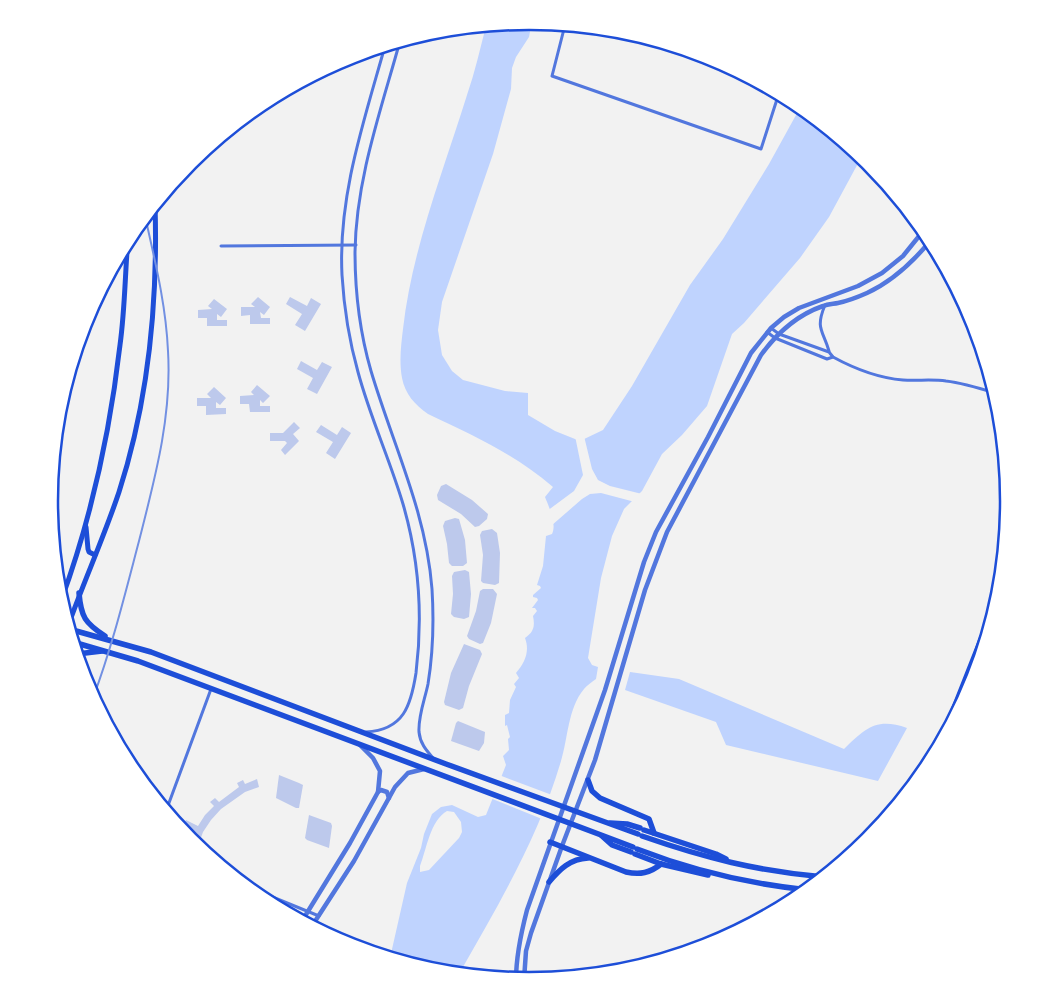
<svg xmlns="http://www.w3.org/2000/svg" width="1058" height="1002" viewBox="0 0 1058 1002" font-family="Mulish,sans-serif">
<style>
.water{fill:#bfd3fe;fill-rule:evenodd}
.pier{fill:#f2f2f2}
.building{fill:#bdc9ec}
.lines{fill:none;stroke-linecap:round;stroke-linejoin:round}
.minor{stroke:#5277de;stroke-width:3}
.tertiary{stroke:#5277de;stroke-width:4.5}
.primary{stroke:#1d4ed8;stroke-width:5}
.trunk{stroke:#1d4ed8;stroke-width:5.5}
.rail{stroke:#7290e2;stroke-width:2}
.rim{fill:none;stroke:#1d4ed8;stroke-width:2.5}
</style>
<rect width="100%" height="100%" fill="#f2f2f2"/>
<g class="water">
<path d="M532,21L529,37L516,57L512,68L511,89L493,154L442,302L438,330L442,355L452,371L463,380L505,391L528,393V415L555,431L580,441L603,430L632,386L690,285L723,239L769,164L801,106L862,156L829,217L800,258L744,323L732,334L707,406L682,435L662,454L642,491L624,509L612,536L601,578L588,658L592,665L598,667L596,679C592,682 587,685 584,689C568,708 568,738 561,761C539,836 498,906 459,974L435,971L390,958L407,883L421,848L424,834L432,814L441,807L452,805L478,817L486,815L506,765L503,756L509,750L508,739L510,737L507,725L505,726V715L509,713L510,700L516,687L514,684L519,678L516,673C525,663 530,651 525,638C534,632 535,626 533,616L537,611L535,608H532L538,600L537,598L533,597V595L541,588L540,586L537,585L543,566L546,536L552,534C557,524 549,507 545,497L553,487C513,453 474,436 428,414C415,405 405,394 402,378C399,362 401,345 403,329C412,249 443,172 467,95C475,72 480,49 486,26ZM447,811L454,812L461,822L462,832L459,838L429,870L420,872V866C427,848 430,821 447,811Z"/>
<path d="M630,672L679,679L844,749C865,729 876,717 907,728L878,781L726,745L716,722L625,690Z"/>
</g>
<g class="pier">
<polygon points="575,436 580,438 584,436 592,469 598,480 610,486 642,494 635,502 601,493 590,494 582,499 551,526 547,511 574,491 583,475"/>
<polygon points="499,775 552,795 542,819 490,798"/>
</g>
<g class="building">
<polygon points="258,297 270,307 264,315 260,312 261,318 270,318 270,324 250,324 250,315 241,316 241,307 255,307 251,304"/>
<polygon points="290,297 307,306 311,298 321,304 305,331 295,325 302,314 286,304"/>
<polygon points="214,299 227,309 221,317 217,314 217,320 227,320 227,326 207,326 207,318 198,318 198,310 212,309 208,306"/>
<polygon points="301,361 317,370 322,362 332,367 317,394 307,389 313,378 297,369"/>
<polygon points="257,385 270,396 263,403 260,400 260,406 270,406 270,412 250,412 249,404 240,404 240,396 254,395 251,392"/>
<polygon points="214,387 226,398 220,405 216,402 216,408 226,408 226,414 206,415 206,406 197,406 197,398 211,398 207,394"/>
<polygon points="294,422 300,428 293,434 299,441 285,455 281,450 287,443 285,441 270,441 270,433 283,433"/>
<polygon points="321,425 337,435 342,427 351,433 335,459 326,453 333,442 316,432"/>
<polygon points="446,484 472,500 488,514 487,519 479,526 475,527 461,514 438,500 437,495 441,486"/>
<polygon points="455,518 459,519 465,540 467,563 463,566 452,566 449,563 447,544 443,526 445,521"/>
<polygon points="492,529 497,533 500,553 499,583 495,585 483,583 481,581 483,555 480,535 482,531"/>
<polygon points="465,570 469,572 471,594 469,617 464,619 454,617 451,614 453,594 452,576 454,572"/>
<polygon points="483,589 493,589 497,594 491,623 483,643 480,644 469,639 467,636 476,611 480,591"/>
<polygon points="464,644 480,650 482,654 469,686 463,708 459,710 445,705 444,702 451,673"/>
<polygon points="458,721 485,732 484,743 479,751 451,741 456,723"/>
<polygon points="279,775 299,783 303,785 299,808 296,808 276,798"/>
<polygon points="257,779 259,787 245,792 221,809 211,820 203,832 198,846 192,842 195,832 183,826 186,820 198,826 205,815 214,806 210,802 215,798 219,802 239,787 237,783 243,780 245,784"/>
<polygon points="309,815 331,823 332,826 329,848 307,840 305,838"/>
</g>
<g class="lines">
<g class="minor">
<polyline points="565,25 552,76 761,149 779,93"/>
<path d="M400,41C381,110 356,179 355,252C355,292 360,333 371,371C393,445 426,511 432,589C434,621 433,653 428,684C425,699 418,716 419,732C420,743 426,750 433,758"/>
<polyline points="221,246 356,245"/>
<path d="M825,305C815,329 823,330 829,351"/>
<polyline points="767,332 775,338 827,359 833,357 829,352 779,334 771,328"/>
<path d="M833,357C855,369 878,378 903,380C917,381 932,379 946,381C963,383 979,388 995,393"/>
<path d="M366,732C404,730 411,705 416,673C423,616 419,559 403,504C390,460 370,417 358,372C349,340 344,308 342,275C338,196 364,121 385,46"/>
<polyline points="166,811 211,689"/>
<polyline points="246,886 319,916"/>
</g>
<g class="tertiary">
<polyline points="378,792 381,790 387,792 389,798"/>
<polyline points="302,921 350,843 378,792 380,771 373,758 360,745"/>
<polyline points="312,926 354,861 395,787 408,773 424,769"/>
<path d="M516,980C516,955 521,933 527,910L605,690L644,562L656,532L708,437L751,353L771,328L784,317L799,308L858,286L882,273L903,256L924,230"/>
<path d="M524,980L526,951L531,933L562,846L595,760L645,590L667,532L761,355C777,333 797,315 823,306C828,304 833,304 838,303C848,301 858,297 867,293C893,281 913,262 931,240"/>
</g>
<g class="primary">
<polyline points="86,527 88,549 89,552 95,555"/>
<path d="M61,601C91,519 110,432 120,345C125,309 125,273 128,238"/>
<path d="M68,626C84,581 104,537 119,492C149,399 158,301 155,204"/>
<polyline points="936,753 1000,591"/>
</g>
<g class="trunk">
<path d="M79,593C81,617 85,623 105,636"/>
<polyline points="59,596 64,592"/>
<polyline points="69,629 151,652 446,764 638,834"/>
<polyline points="73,642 138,661 633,847"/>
<polyline points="77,654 102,651"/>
<polyline points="588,780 592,791 600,798 649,819 654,833"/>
<polyline points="610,823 627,824 640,828"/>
<polyline points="644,830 716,854 726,859"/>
<polyline points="602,836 612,845 631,852"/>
<path d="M642,836C705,858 757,871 824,877"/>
<path d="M550,842L626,872C640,875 650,873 661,864"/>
<path d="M637,849C691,870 750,884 808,890"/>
<polyline points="635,854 661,864 708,875"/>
<path d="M549,882C560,869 570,859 588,858"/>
</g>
<path class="rail" d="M93,698C112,647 125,594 139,541C155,478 172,416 168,351C166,305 155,261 145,216"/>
</g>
<path d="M0 0H1058V1002H0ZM58 501a471 471 0 1 1 942 0a471 471 0 1 1-942 0Z" fill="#fff" fill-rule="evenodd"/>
<path class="rim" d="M58 501a471 471 0 1 1 942 0a471 471 0 1 1-942 0Z"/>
</svg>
